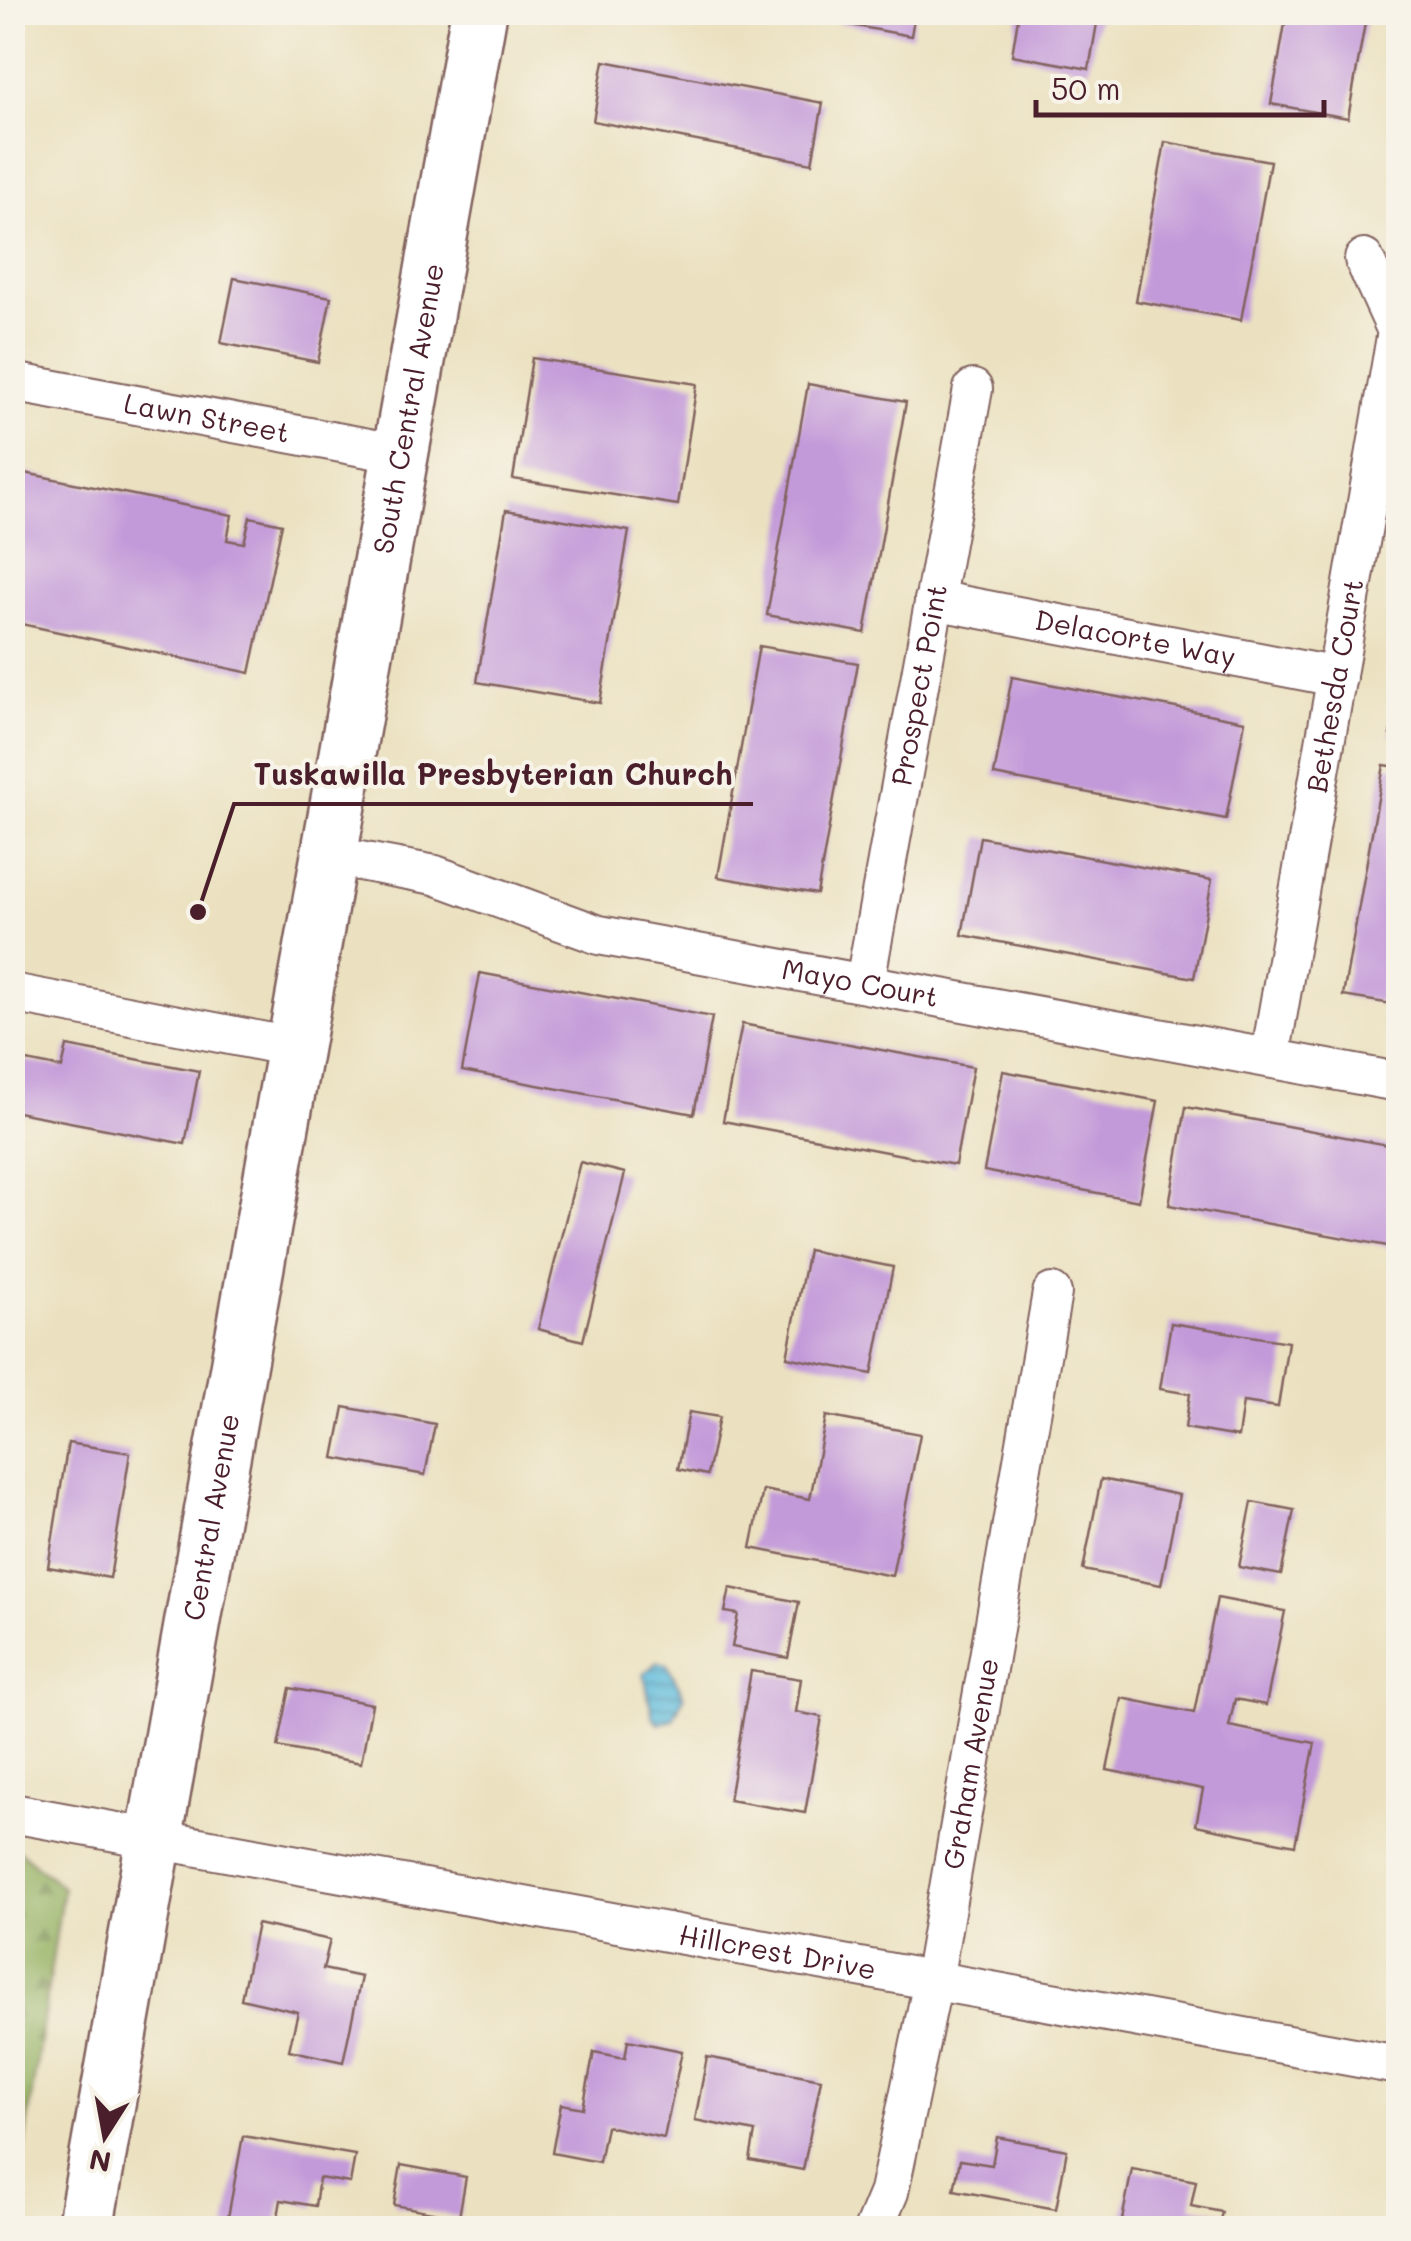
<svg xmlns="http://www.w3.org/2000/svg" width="1411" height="2241" viewBox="0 0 1411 2241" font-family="Mali,sans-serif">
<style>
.forest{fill:url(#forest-firs);stroke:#706848;stroke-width:2.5}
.water{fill:url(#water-rules);stroke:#546e84;stroke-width:2.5}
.building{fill:#c39ad9}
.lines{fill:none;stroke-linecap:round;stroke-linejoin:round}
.street-casing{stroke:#82635f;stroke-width:42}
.primary-casing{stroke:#82635f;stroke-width:60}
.street{stroke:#fff;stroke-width:38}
.primary{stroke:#fff;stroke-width:55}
.labels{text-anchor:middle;stroke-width:8;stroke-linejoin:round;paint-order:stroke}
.street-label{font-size:28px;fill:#4a1f2b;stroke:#f7f3e8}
.leader{fill:none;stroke:#4a1f2b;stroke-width:4}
.callout-dot{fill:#4a1f2b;stroke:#f7f3e8;stroke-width:4}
.callout-label{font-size:30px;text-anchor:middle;font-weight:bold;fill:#4a1f2b;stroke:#f7f3e8;stroke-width:8;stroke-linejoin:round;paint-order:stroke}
</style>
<defs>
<pattern id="forest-firs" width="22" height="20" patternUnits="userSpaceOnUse" patternTransform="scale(2.5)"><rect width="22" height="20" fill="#95b264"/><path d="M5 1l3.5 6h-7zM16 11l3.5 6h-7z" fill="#7c9053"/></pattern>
<pattern id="water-rules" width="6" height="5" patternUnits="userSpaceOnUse" patternTransform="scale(2.5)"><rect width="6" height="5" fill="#5fbcdd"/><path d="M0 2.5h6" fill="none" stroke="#5098b3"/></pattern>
</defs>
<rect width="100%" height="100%" fill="#f7f3e8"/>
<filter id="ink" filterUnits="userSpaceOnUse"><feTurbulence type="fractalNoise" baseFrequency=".01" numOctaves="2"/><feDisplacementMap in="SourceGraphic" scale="20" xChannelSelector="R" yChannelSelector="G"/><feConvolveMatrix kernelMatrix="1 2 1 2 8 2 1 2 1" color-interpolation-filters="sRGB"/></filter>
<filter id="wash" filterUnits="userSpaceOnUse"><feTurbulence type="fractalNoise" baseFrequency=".0048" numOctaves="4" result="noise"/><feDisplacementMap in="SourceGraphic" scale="40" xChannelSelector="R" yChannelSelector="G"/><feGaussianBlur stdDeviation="2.25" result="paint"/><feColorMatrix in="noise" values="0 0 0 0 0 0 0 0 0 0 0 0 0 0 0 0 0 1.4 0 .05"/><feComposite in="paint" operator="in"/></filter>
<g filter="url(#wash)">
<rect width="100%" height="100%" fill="#ebe1c0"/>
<polygon class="forest" points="13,1845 63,1888 13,2219"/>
<polygon class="water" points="657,1662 667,1664 684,1696 673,1719 659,1724 653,1718 644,1674"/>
<g id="blocks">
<g class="building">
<polygon points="836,12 915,12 911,36 834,22"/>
<polygon points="1019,12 1099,12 1089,69 1012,55"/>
<polygon points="1287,12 1367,12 1348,118 1271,104"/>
<polygon points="604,61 823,103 812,163 593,121"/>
<polygon points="1165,142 1270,161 1241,320 1136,301"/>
<polygon points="234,278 331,297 318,362 221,343"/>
<polygon points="532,358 697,384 678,505 513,479"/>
<polygon points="808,384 906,402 865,633 767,615"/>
<polygon points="25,473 232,515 227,540 244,543 250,517 282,524 250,673 12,622 12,512 17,512"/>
<polygon points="506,510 629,531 600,703 477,682"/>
<polygon points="759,646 858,663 817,894 718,877"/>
<polygon points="1012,677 1245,721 1226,819 994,775"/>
<polygon points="1397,695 1398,695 1398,736 1390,735"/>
<polygon points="1384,765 1398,767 1398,1005 1343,996"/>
<polygon points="980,837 1212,880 1194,978 962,935"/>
<polygon points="480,973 712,1017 694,1114 462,1071"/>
<polygon points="742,1024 973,1067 955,1165 723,1121"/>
<polygon points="67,1046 199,1071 185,1144 12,1111 12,1058 62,1068"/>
<polygon points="1003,1071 1158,1101 1139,1201 984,1171"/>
<polygon points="1186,1107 1398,1147 1398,1248 1169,1205"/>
<polygon points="580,1162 625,1173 583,1341 538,1329"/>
<polygon points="808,1250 893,1267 872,1374 787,1357"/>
<polygon points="1171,1323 1288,1342 1278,1407 1243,1402 1238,1437 1185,1428 1190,1394 1160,1389"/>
<polygon points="344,1407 435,1424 425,1475 334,1458"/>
<polygon points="689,1412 719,1417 707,1475 678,1469"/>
<polygon points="826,1416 920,1434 892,1576 751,1548 763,1490 810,1499"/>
<polygon points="68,1443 130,1453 110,1578 48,1567"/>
<polygon points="1101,1479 1179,1495 1161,1585 1083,1570"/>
<polygon points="1252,1502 1294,1510 1281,1575 1239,1567"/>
<polygon points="730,1588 799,1602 788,1658 732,1647 738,1614 725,1612"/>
<polygon points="1217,1598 1285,1611 1266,1705 1235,1699 1229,1726 1315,1743 1295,1845 1196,1825 1203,1789 1107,1770 1122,1698 1194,1713"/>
<polygon points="751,1671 801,1679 796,1712 822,1717 805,1813 729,1800"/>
<polygon points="290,1688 372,1704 361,1763 278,1747"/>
<polygon points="257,1924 330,1940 323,1969 361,1977 343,2062 289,2050 298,2012 241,1999"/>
<polygon points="628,2040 682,2051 664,2138 606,2126 599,2162 552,2153 561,2104 583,2108 594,2052 625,2058"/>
<polygon points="707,2057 821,2079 803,2170 750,2160 755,2132 695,2120"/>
<polygon points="243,2136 355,2155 350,2183 319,2178 315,2206 281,2200 276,2228 226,2228"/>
<polygon points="997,2137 1067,2150 1056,2209 954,2190 960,2160 992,2165"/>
<polygon points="401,2165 466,2177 459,2217 394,2205"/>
<polygon points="1132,2169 1196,2181 1191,2206 1222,2212 1218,2228 1149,2228 1122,2220"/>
</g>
</g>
</g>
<g filter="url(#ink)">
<use href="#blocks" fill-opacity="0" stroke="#82635f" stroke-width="2.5"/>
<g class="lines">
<g class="street-casing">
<g id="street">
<path id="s1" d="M12,382L401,454"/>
<path id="s2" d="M934,600L1337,677"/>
<path id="s3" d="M327,855L435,875L599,935L1398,1082"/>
<path id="s4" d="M865,982L973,389"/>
<polyline points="12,993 292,1047"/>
<path id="s5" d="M1270,1058L1397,331L1364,259"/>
<path id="s6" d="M12,1813L1398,2065"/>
<path id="s7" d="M874,2228L889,2192L933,1981L1052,1293"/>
</g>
</g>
<g class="primary-casing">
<g id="primary">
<path id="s8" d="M85,2228L479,12"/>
</g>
</g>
<use href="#street" class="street"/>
<use href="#primary" class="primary"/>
</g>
</g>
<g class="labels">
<g class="street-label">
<text dy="10" stroke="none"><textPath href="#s8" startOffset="1848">South Central Avenue</textPath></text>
<text dy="10" stroke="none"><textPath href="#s1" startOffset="198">Lawn Street</textPath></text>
<text dy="10" stroke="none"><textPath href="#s2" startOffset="205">Delacorte Way</textPath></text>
<text dy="10" stroke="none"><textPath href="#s4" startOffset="302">Prospect Point</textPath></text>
<text dy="10" stroke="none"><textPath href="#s5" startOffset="378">Bethesda Court</textPath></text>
<text dy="10" stroke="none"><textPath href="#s3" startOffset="550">Mayo Court</textPath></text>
<text dy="10" stroke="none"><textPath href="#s8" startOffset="722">Central Avenue</textPath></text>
<text dy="10" stroke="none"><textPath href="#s7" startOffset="475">Graham Avenue</textPath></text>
<text dy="10" stroke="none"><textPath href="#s6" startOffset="778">Hillcrest Drive</textPath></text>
</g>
</g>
<path class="leader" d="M198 912L234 804H753"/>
<circle class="callout-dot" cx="198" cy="912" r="10"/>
<g class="callout-label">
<text x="493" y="785">Tuskawilla Presbyterian Church</text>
</g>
<rect width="1411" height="2241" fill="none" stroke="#f7f3e8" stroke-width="50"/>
<g transform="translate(105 2136) rotate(191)" stroke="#f7f3e8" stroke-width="8" paint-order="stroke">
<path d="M0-8L18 38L0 25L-18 38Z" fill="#4a1f2b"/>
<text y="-15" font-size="28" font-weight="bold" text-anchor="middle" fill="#4a1f2b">N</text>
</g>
<path d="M1036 100v15h288v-15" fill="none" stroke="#4a1f2b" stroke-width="5"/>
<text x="1051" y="100" font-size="30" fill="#4a1f2b" stroke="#f7f3e8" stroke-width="8" paint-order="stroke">50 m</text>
</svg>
